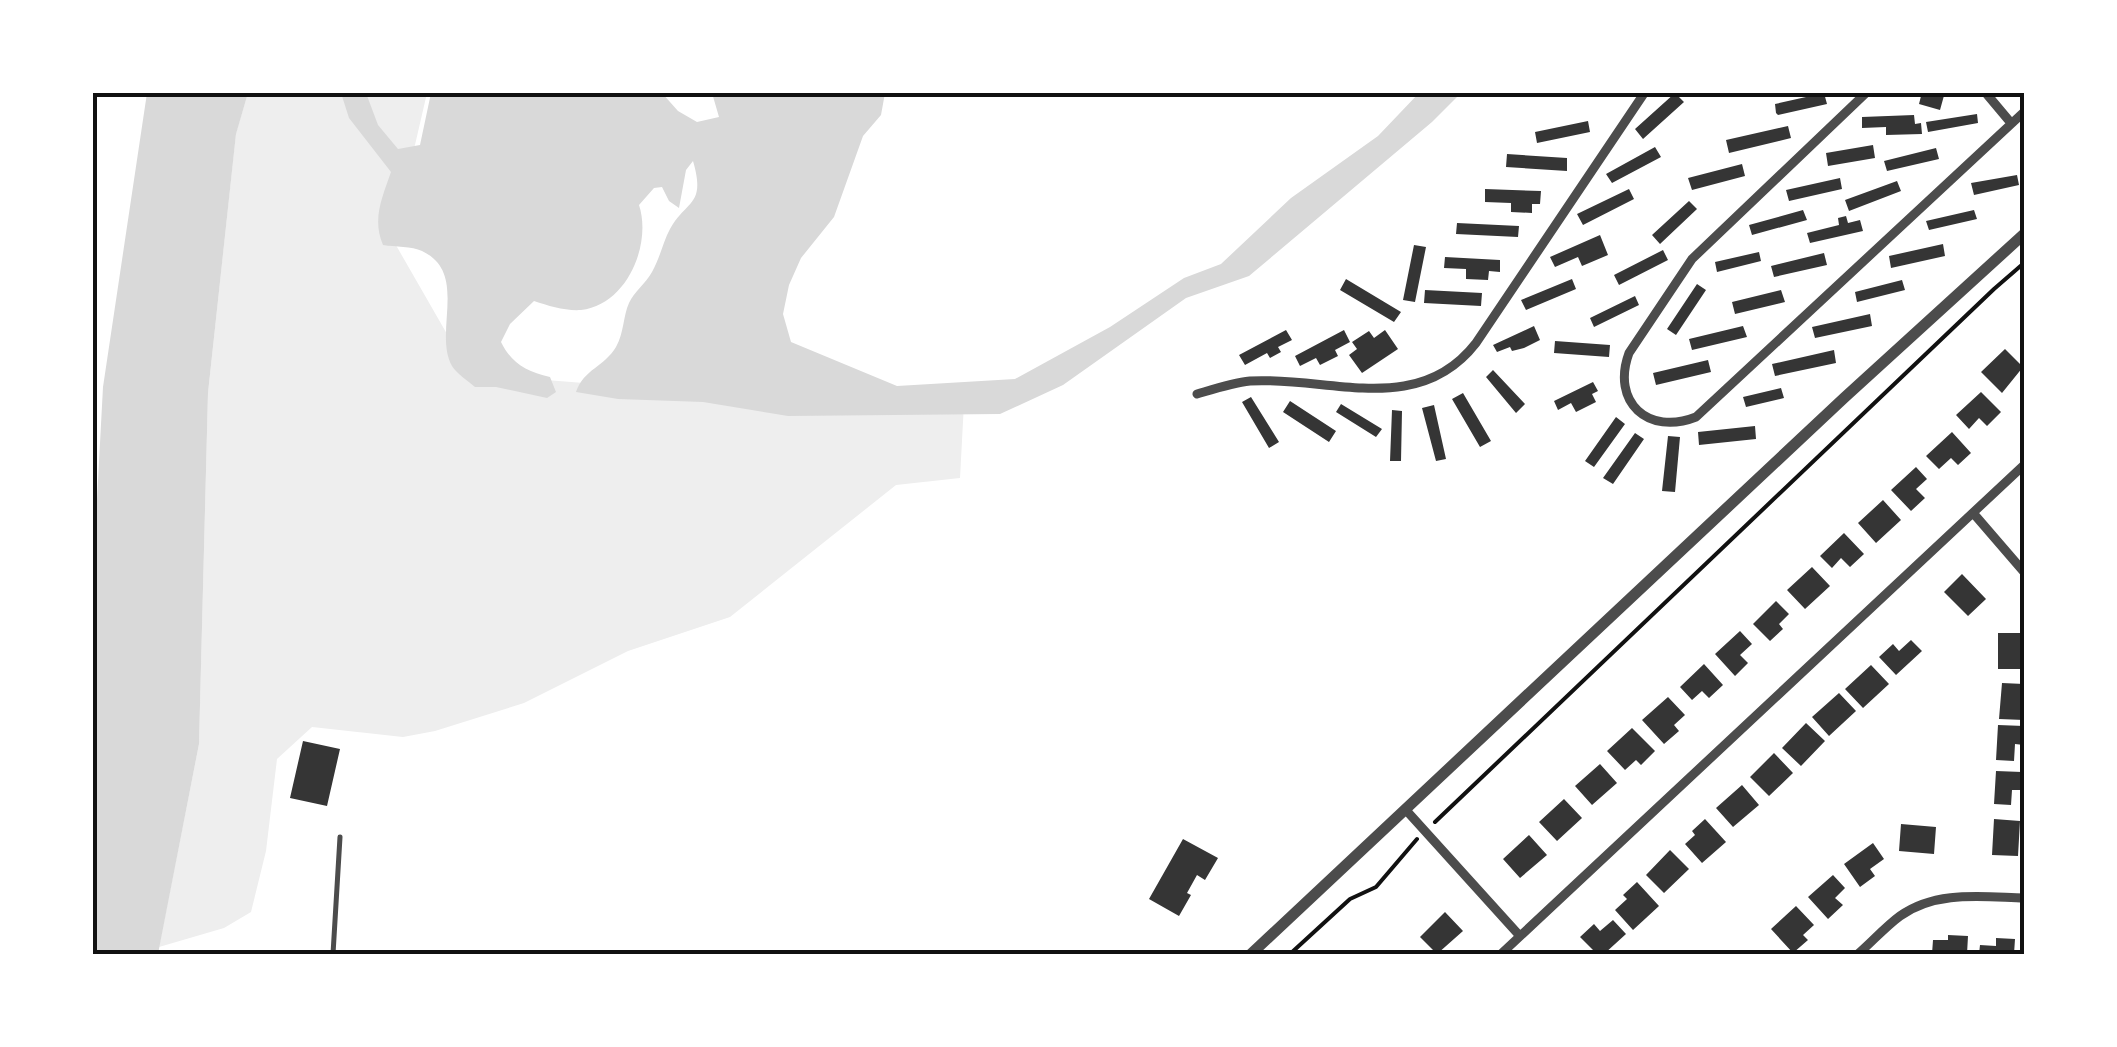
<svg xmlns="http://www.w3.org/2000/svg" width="2117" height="1047" font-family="Quicksand,sans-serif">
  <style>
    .green { fill: #eee }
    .water { fill: #d9d9d9 }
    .building { fill: #353535 }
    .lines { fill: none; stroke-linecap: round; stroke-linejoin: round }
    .path { stroke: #111; stroke-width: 4 }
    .service { stroke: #4c4c4c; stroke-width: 5 }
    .minor { stroke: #4c4c4c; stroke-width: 9 }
    .tertiary { stroke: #4c4c4c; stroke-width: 11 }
    .neatline { fill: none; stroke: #111; stroke-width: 4 }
  </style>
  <rect width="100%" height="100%" fill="#fff"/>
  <!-- green -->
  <path class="green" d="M248,93H427L393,240L470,374L810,401L964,403L960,478L896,485L730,617L628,651L524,703L435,731L403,737L312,727L277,759L266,851L251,912L224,928L159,947L199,744L208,393L236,133Z"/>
  <!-- water -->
  <path class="water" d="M147,93H248L236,134L208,393L199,744L158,954H93L92,593L103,387Z
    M341,93H366L378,125L398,149L420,145L431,93H662L678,111L697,122L719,117L712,93H885L881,115L863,136L834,217L801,258L789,285L783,314L791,342L897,386L1015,379L1110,327L1184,278L1221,264L1291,198L1378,136L1419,93H1461L1432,122L1249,276L1186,298L1063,385L1000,414L788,416L703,402L618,399L576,392C584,369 604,367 616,347C624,333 623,316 629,303C634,292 646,283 652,272C660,258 663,242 670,229C687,199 706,206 693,161L686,170L679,208L669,201L662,187L654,188L639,205C652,244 627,305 581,310C565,311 549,306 534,301L510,324L501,342C512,364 526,371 550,377L556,392L547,398L496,387H475C468,381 457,374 452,366C433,332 469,273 422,251C412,246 395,247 383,245C372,219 382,198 391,172L349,118Z"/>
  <!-- building -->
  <path class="building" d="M1922,92H1945L1940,110L1919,104Z
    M1675,93L1684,102L1643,139L1635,129Z
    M1824,93L1827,104L1778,115L1776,113L1775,104Z
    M1977,114L1978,123L1928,132L1926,122Z
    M1914,115L1915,124L1921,123L1922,134L1886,135V127L1862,128V117Z
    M1588,121L1590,132L1537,143L1535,132Z
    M1788,126L1791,138L1729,153L1726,140Z
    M1873,145L1875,158L1828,166L1826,153Z
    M1655,147L1661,157L1612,183L1606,174Z
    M1936,148L1939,159L1887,171L1884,161Z
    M1507,154L1567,158V171L1506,167Z
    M1742,164L1745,176L1692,190L1688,178Z
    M2017,175L2019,185L1974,195L1971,183Z
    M1840,178L1842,189L1789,201L1786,190Z
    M1897,181L1901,191L1849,211L1845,200Z
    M1485,189L1541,191L1540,204H1532V213L1511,212V203L1485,202Z
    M1629,189L1634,199L1583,225L1577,214Z
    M1689,201L1697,209L1660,244L1652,235Z
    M1803,210L1807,220L1752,235L1749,225Z
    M1974,210L1977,219L1929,230L1926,221Z
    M1846,216L1848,223L1860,220L1863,231L1810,243L1807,233L1839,225L1838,218Z
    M1457,223L1519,226L1518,237L1456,234Z
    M1600,235L1608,255L1582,266L1578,257L1555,267L1550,257Z
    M1943,244L1945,256L1891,268L1889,256Z
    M1414,245L1426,247L1415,302L1403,300Z
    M1663,250L1668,260L1619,285L1614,275Z
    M1759,252L1761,261L1717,272L1715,262Z
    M1824,253L1827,265L1774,277L1771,266Z
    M1445,257L1500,260V272L1489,271L1488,280L1466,279V269L1444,268Z
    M1346,279L1401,312L1394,322L1340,290Z
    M1572,279L1576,289L1526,310L1521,300Z
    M1902,280L1905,290L1857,302L1855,292Z
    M1697,284L1706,290L1676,335L1667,329Z
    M1425,290L1482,293L1481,306L1424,303Z
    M1781,290L1785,302L1735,314L1732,302Z
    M1635,296L1639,305L1594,327L1590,318Z
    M1870,314L1872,326L1815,338L1812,327Z
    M1534,326L1540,340L1524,348L1512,351L1510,347L1497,352L1493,345Z
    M1743,326L1747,337L1692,350L1689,339Z
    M1286,330L1292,340L1278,347L1281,352L1270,358L1267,353L1245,365L1239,355Z
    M1344,330L1350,342L1335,350L1338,356L1320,365L1316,358L1300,366L1295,356Z
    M1385,330L1398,349L1362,373L1349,355L1357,349L1352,342L1369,331L1374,338Z
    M1555,341L1610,345L1609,357L1554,353Z
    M2005,349L2023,367L2002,393L1981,372Z
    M1834,350L1836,363L1775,376L1772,364Z
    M1708,360L1711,372L1656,385L1653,373Z
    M1493,370L1525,404L1516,413L1486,377Z
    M1593,382L1598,391L1592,394L1596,402L1576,412L1571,403L1558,410L1554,401Z
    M1781,388L1784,398L1746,407L1743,397Z
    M1981,392L2001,412L1987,426L1979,418L1969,429L1956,415Z
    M1463,393L1491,441L1480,447L1452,399Z
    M1251,397L1279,442L1269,448L1242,402Z
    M1290,401L1336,431L1329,442L1283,412Z
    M1341,404L1382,429L1376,437L1336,412Z
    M1434,405L1446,459L1436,461L1422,408Z
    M1392,410L1402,411L1401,461H1390Z
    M1616,417L1625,424L1594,467L1585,461Z
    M1755,426L1756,439L1699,445L1698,432Z
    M1952,432L1971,453L1958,465L1951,458L1939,469L1926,456Z
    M1635,433L1644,439L1613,484L1603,478Z
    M1668,436L1680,437L1675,492L1662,491Z
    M1916,467L1927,479L1916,489L1925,498L1911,511L1891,490Z
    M1883,500L1901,520L1876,543L1858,523Z
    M1844,533L1864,554L1850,567L1841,558L1832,568L1820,556Z
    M1812,567L1830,586L1805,609L1787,590Z
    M1962,574L1986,599L1968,616L1944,592Z
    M1776,601L1789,614L1779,624L1783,629L1770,641L1753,624Z
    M1740,631L1752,644L1740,655L1748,663L1735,676L1715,654Z
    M1998,633H2023V669H1998Z
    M1911,640L1922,651L1896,675L1879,657L1893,644L1899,651Z
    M1704,664L1723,685L1709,698L1702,691L1692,700L1680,687Z
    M1871,665L1889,684L1863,708L1845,689Z
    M2002,683L2024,684V720L1999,719Z
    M1839,693L1856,711L1829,736L1812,717Z
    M1668,697L1685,715L1674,725L1679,731L1664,744L1642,720Z
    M1806,723L1825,741L1801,766L1782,748Z
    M1998,725L2024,726V745L2015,744L2014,761L1996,760Z
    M1632,728L1655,751L1641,765L1636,760L1625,770L1607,751Z
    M303,741L340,749L327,806L290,798Z
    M1774,753L1793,773L1769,796L1750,777Z
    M1600,764L1617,783L1592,805L1575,786Z
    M1996,771L2022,772L2021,790H2012L2011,805L1994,804Z
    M1742,785L1759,805L1733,827L1716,808Z
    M1564,799L1582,818L1557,841L1539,822Z
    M1705,819L1726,842L1702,863L1685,844L1695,835L1692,831Z
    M1994,819L2020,821L2018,856L1992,855Z
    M1901,824L1936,827L1934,854L1899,851Z
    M1529,835L1547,855L1520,878L1503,859Z
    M1183,839L1218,858L1205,880L1197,875L1187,893L1191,895L1179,916L1149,899Z
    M1873,843L1884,859L1870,869L1875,876L1860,887L1844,864Z
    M1670,850L1689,869L1664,893L1646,875Z
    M1833,875L1845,888L1835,898L1843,905L1828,919L1808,897Z
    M1637,882L1659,906L1633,930L1615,910L1627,899L1623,895Z
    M1796,906L1814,925L1803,935L1808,940L1793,953L1771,929Z
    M1445,912L1463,931L1437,954L1420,937Z
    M1613,920L1626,934L1604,954H1597L1580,937L1594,924L1600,931Z
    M1948,935L1968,936L1967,954H1932L1933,940H1948Z
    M1996,938L2015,939L2014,954H1979L1980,945L1996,946Z"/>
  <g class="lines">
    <!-- path -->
    <path class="path" d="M1435,822L1994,289L2024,263
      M1290,954L1350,899L1376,887L1417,839"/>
    <!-- service -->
    <path class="service" d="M333,954L340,837"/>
    <!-- minor -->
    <path class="minor" d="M1867,92L1692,259L1629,353C1611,402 1648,436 1696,417L2024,112
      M1985,92L2011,123
      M1197,394C1214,389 1232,383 1250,381C1329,376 1418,418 1476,343L1645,92
      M1974,514L2024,572
      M1405,809L1519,935
      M1501,954L2024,465
      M1858,954C1872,942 1885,927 1900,916C1936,890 1983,897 2024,898"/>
    <!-- tertiary -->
    <path class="tertiary" d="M1251,954L1844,398L2024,234"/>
  </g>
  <!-- border -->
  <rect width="2117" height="1047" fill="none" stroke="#ffffff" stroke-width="190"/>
  <rect x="95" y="95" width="1927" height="857" class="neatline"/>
</svg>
